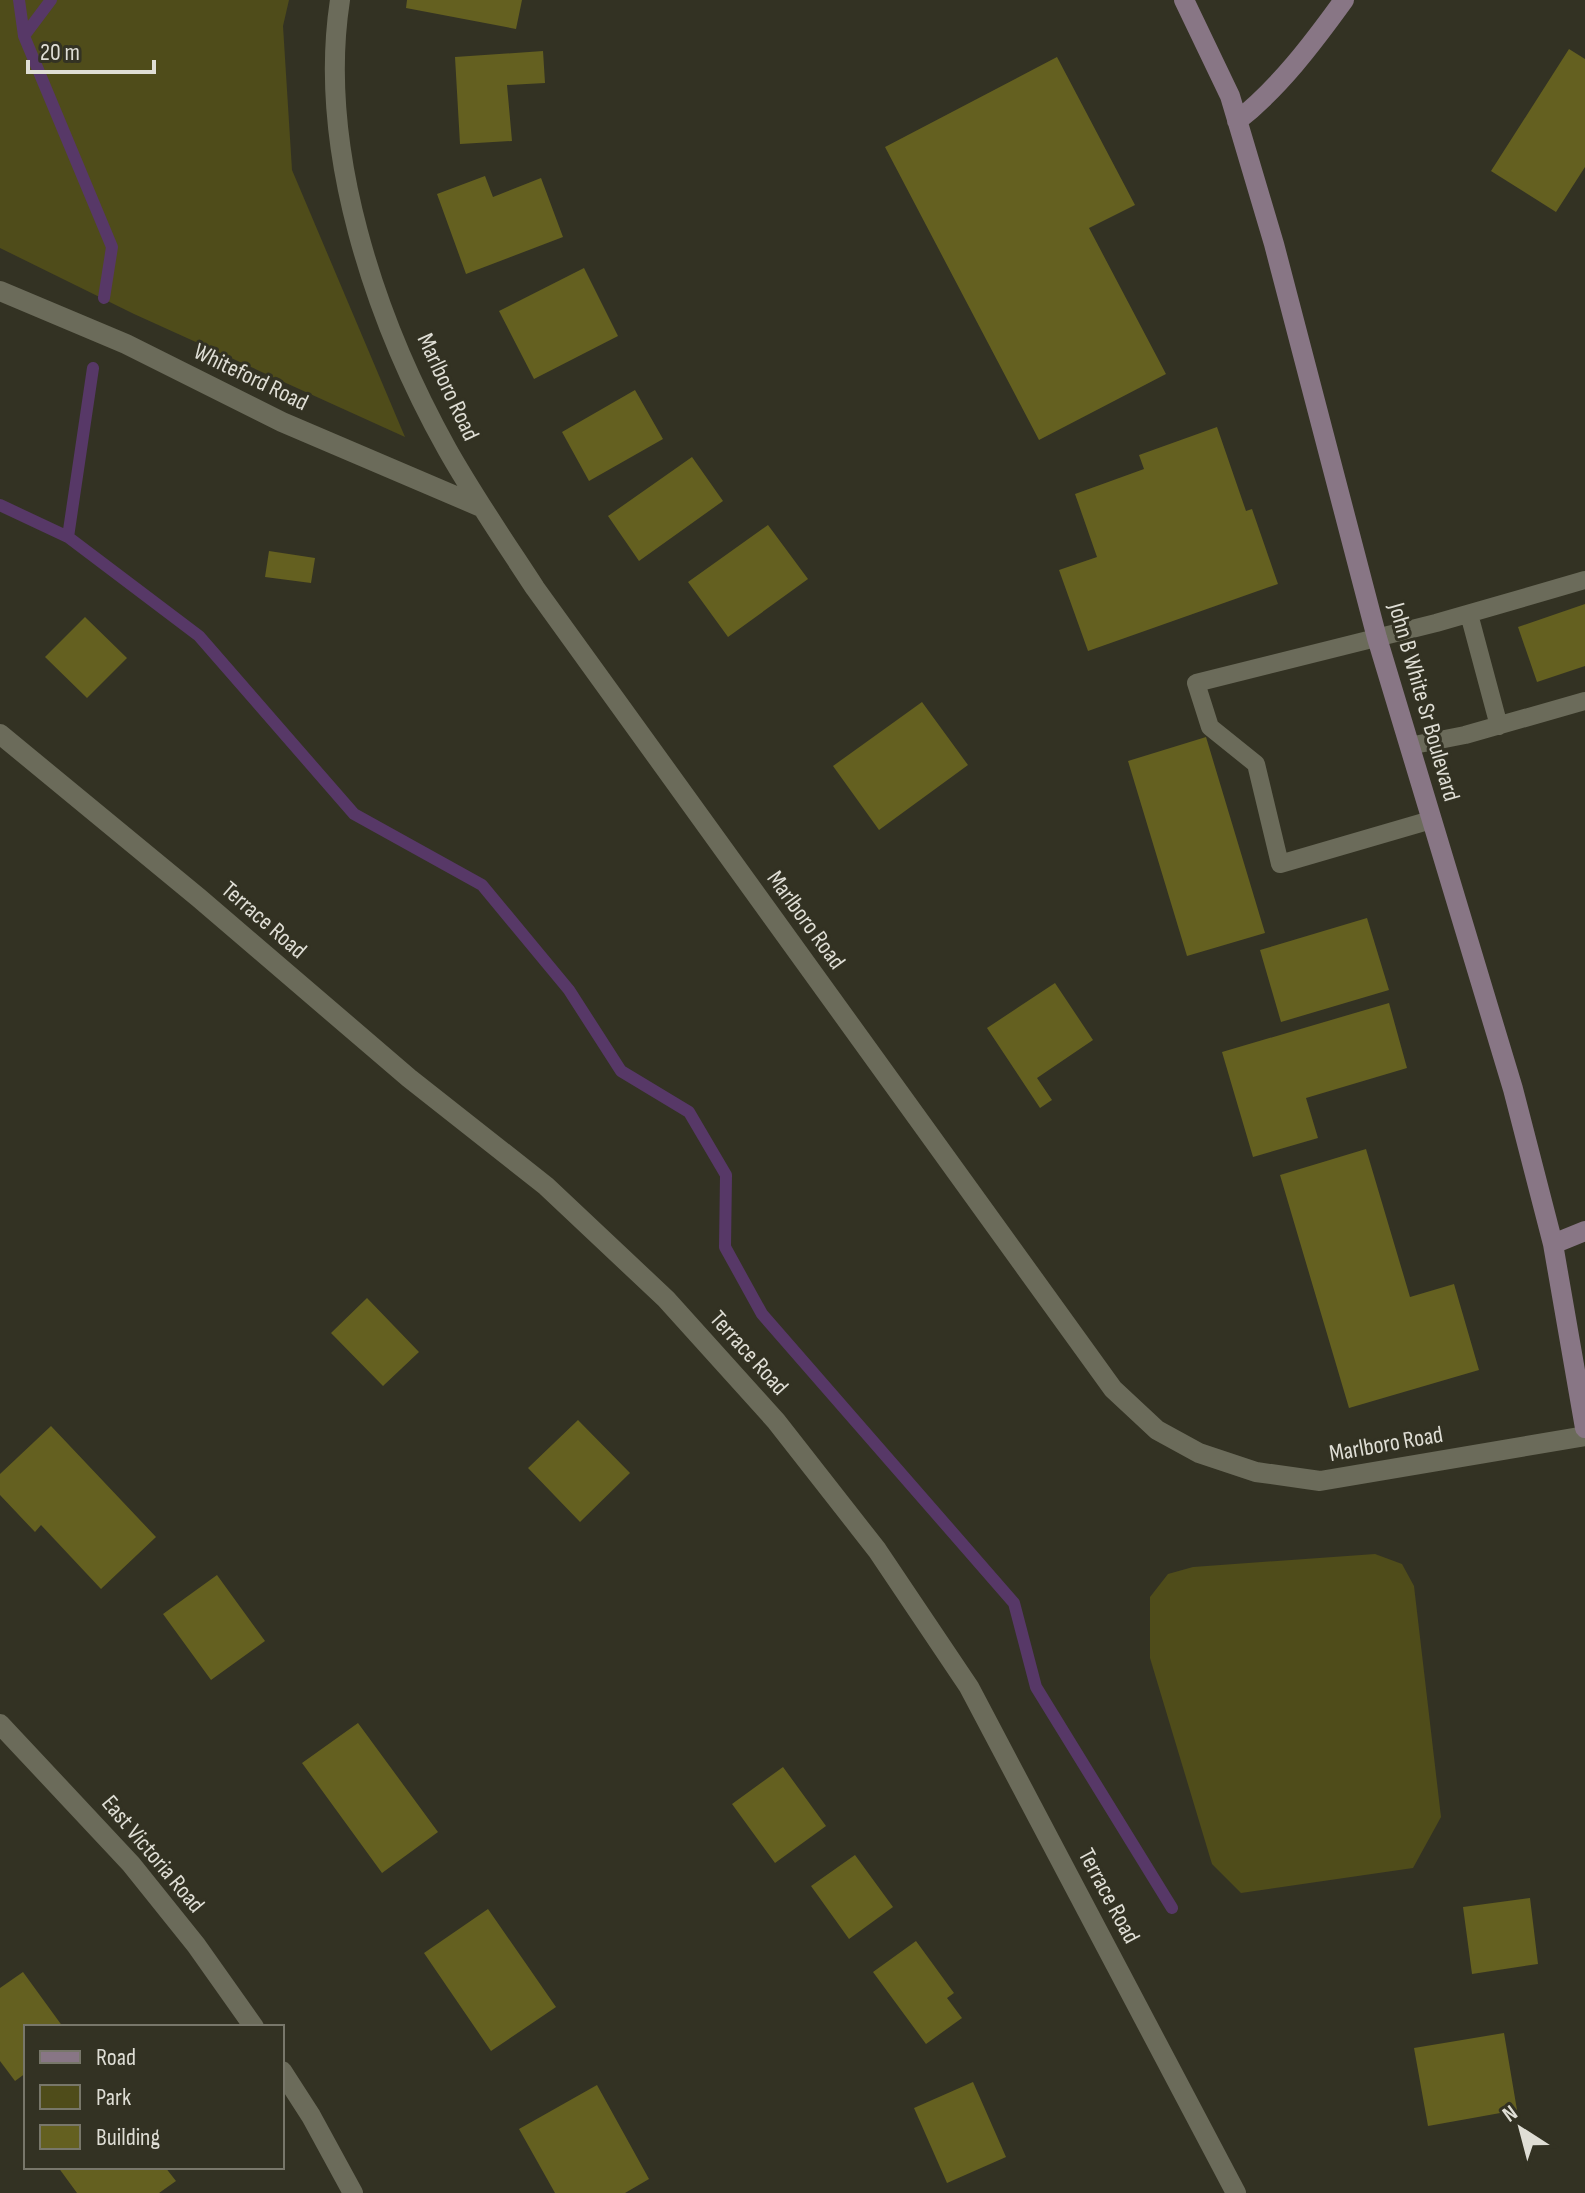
<svg xmlns="http://www.w3.org/2000/svg" width="1585" height="2193" font-family="'Sofia Sans Condensed',sans-serif">
  <style>
    .green { fill: #4f4c1a }
    .lines { fill: none; stroke-linecap: round; stroke-linejoin: round }
    .stream { stroke: #573867; stroke-width: 12 }
    .building { fill: #646020 }
    .lane { stroke: #6b6b5a; stroke-width: 18 }
    .street { stroke: #6b6b5a; stroke-width: 20 }
    .secondary { stroke: #887685; stroke-width: 20 }
    .labels { text-anchor: middle; dominant-baseline: central; stroke-width: 6; stroke-linejoin: round; paint-order: stroke }
    .street-label { font-size: 24px; fill: #dfded5; stroke: #333223 }
  </style>
  <rect width="100%" height="100%" fill="#333223"/>
  <!-- green -->
  <path class="green" d="M0,0H289L283,26L292,170L405,437L134,314L0,248Z
    M1375,1554L1402,1564L1414,1586L1441,1817L1413,1868L1241,1893L1212,1864L1150,1658V1597L1168,1574L1193,1567Z"/>
  <g class="lines">
    <!-- stream -->
    <path class="stream" d="M19,0L24,36L112,247L104,298
      M24,36L51,0
      M0,505L68,537L199,636L354,814L482,885L569,990L621,1071L689,1112L726,1175L725,1247L762,1314L1014,1603L1036,1687L1172,1908
      M68,537L93,368"/>
  </g>
  <!-- building -->
  <path class="building" d="M407,0H522L516,29L406,8Z
    M1569,49L1585,59V167L1556,212L1491,171Z
    M543,51L545,83L507,85L512,141L460,144L455,57Z
    M1057,57L1135,205L1089,228L1166,374L1039,440L885,147Z
    M485,176L493,197L541,178L563,237L466,274L437,194Z
    M584,268L618,336L534,379L499,311Z
    M635,390L663,439L589,481L562,432Z
    M1217,427L1246,511L1252,509L1278,584L1088,651L1059,570L1097,557L1075,494L1144,469L1139,455Z
    M692,457L723,501L639,561L608,516Z
    M768,525L808,579L728,637L688,582Z
    M269,551L315,558L311,583L265,577Z
    M1585,604V666L1537,682L1518,627Z
    M85,617L127,658L87,698L45,657Z
    M922,702L968,765L879,830L833,766Z
    M1206,737L1265,933L1187,956L1128,761Z
    M1367,918L1389,990L1281,1022L1260,950Z
    M1055,983L1093,1040L1037,1078L1052,1100L1040,1108L987,1028Z
    M1389,1003L1407,1068L1306,1098L1318,1138L1253,1157L1222,1052Z
    M1366,1149L1410,1297L1454,1284L1479,1370L1349,1408L1280,1175Z
    M367,1298L419,1352L383,1386L331,1333Z
    M578,1420L630,1473L580,1522L528,1468Z
    M51,1426L156,1537L101,1589L41,1525L35,1532L0,1495V1474Z
    M217,1575L265,1641L211,1680L163,1614Z
    M358,1723L438,1832L382,1873L302,1763Z
    M783,1767L826,1826L775,1863L732,1804Z
    M855,1855L893,1907L849,1939L811,1886Z
    M1530,1898L1538,1964L1472,1974L1463,1907Z
    M488,1909L556,2007L491,2051L424,1953Z
    M916,1941L954,1993L947,1998L962,2018L926,2044L873,1972Z
    M23,1972L63,2027H26V2073L15,2081L0,2061V1988Z
    M1504,2033L1517,2110L1428,2126L1414,2048Z
    M973,2082L1006,2157L947,2183L914,2108Z
    M597,2085L649,2179L625,2193H555L519,2129Z
    M58,2167H165L176,2181L159,2193H77Z"/>
  <g class="lines">
    <!-- lane -->
    <path class="lane" d="M1469,614L1499,726
      M1409,746L1465,735L1585,701
      M1431,820L1280,864L1256,764L1210,727L1196,683L1436,623L1585,580"/>
    <!-- street -->
    <path class="street" d="M340,0C317,148 375,320 447,449C474,497 505,542 535,588L1113,1389L1157,1430L1199,1453L1256,1472L1320,1481L1585,1436
      M0,291L126,344L282,422L481,507
      M0,734L199,898L409,1078L546,1186L666,1299L776,1421L877,1550L969,1687L1236,2193
      M0,1724L131,1864L196,1945L254,2027
      M282,2071L311,2116L353,2193"/>
    <!-- secondary -->
    <path class="secondary" d="M1184,0L1230,96L1274,244L1377,638L1513,1089L1553,1244L1585,1428
      M1237,121C1279,88 1313,43 1344,0
      M1553,1244L1585,1231"/>
  </g>
  <g class="labels">
    <!-- street labels -->
    <g class="street-label">
      <text transform="translate(251 377) rotate(26)">Whiteford Road</text>
      <text transform="translate(448 387) rotate(65)">Marlboro Road</text>
      <text transform="translate(1424 702) rotate(74)">John B White Sr Boulevard</text>
      <text transform="translate(264 920) rotate(41)">Terrace Road</text>
      <text transform="translate(806 920) rotate(54)">Marlboro Road</text>
      <text transform="translate(749 1353) rotate(48)">Terrace Road</text>
      <text transform="translate(1386 1444) rotate(-10)">Marlboro Road</text>
      <text transform="translate(153 1854) rotate(50)">East Victoria Road</text>
      <text transform="translate(1109 1896) rotate(62)">Terrace Road</text>
    </g>
  </g>
  <!-- legend -->
  <rect x="24" y="2025" width="260" height="144" fill="#333223" stroke="#78776a" stroke-width="2"/>
  <rect x="40" y="2051" width="40" height="12" fill="#887685" stroke="#78776a" stroke-width="2"/>
  <text x="96" y="2065" font-size="24" fill="#dfded5">Road</text>
  <rect x="40" y="2085" width="40" height="24" fill="#4f4c1a" stroke="#78776a" stroke-width="2"/>
  <text x="96" y="2105" font-size="24" fill="#dfded5">Park</text>
  <rect x="40" y="2125" width="40" height="24" fill="#646020" stroke="#78776a" stroke-width="2"/>
  <text x="96" y="2145" font-size="24" fill="#dfded5">Building</text>
  <!-- north arrow -->
  <g transform="translate(1521 2129) rotate(324)" stroke="#333223" stroke-width="6" paint-order="stroke">
  <path d="M0-6L14 30L0 20L-14 30Z" fill="#dfded5"/>
  <text y="-12" font-size="22" font-weight="bold" text-anchor="middle" fill="#dfded5">N</text>
  </g>
  <!-- scale -->
  <path d="M28 60v12h126v-12" fill="none" stroke="#dfded5" stroke-width="4"/>
  <text x="40" y="60" font-size="24" fill="#dfded5" stroke="#333223" stroke-width="6" paint-order="stroke">20 m</text>
</svg>
